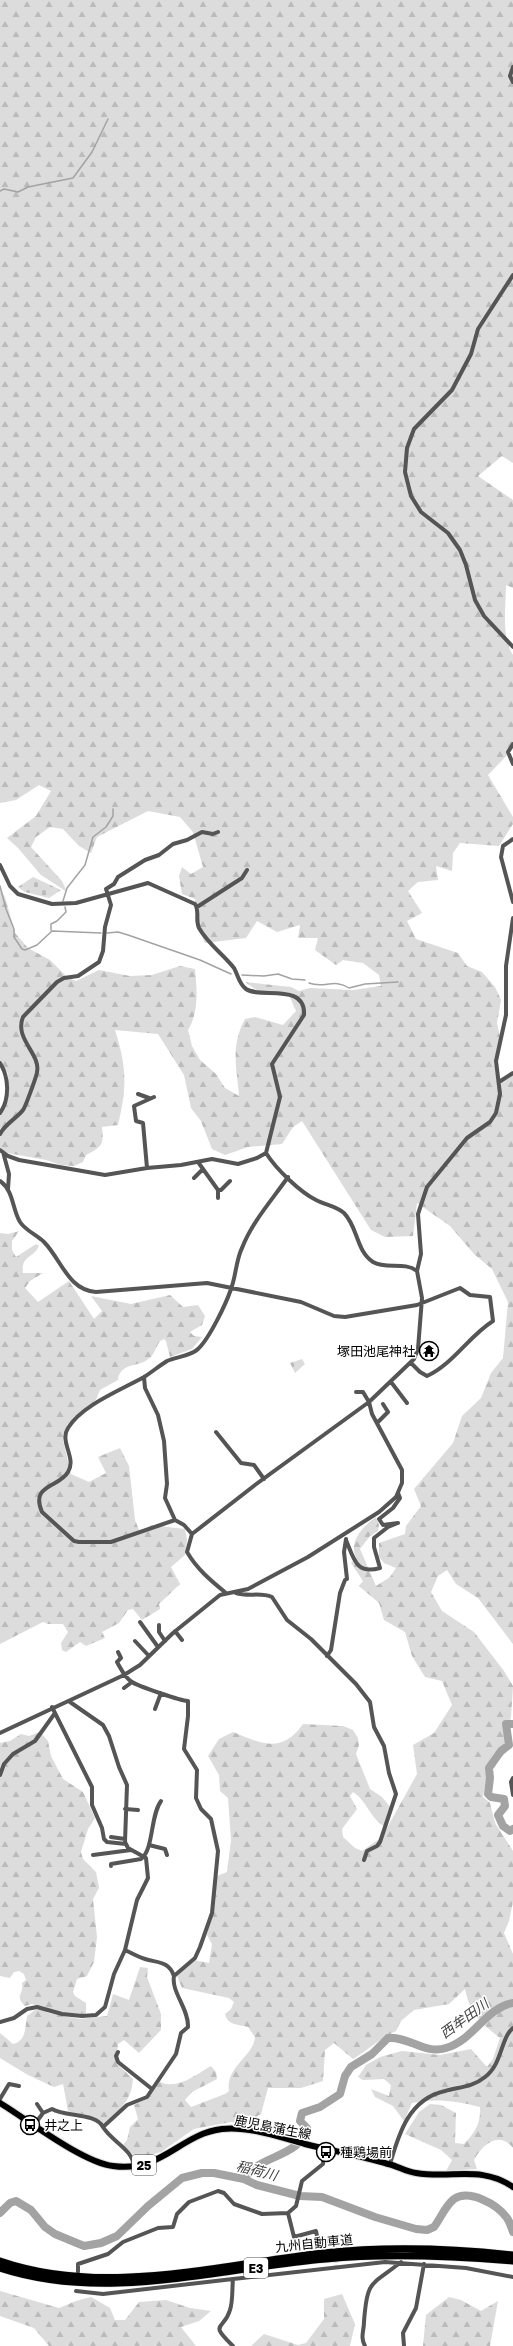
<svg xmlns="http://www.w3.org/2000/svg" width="513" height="2346" font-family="'Golos Text','Noto Sans JP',sans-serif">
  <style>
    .forest { fill: url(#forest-firs) }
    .cemetery { fill: url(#cemetery-stones) }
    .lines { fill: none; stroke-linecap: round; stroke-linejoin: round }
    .stream { stroke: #a3a3a3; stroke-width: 1.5 }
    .river { stroke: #a3a3a3; stroke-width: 8 }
    .street-tunnel { stroke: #d9d9d9; stroke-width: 4; stroke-dasharray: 4 2; stroke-linecap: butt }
    .primary-casing { stroke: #dbdbdb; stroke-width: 8 }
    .highway-casing { stroke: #dbdbdb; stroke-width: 8 }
    .street { stroke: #555; stroke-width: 4 }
    .primary { stroke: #000; stroke-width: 6 }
    .highway { stroke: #000; stroke-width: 7 }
    .labels { text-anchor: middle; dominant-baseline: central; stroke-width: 3; stroke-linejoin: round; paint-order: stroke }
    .shield { fill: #fff; stroke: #4c4c4c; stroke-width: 1 }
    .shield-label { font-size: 12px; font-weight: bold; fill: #000 }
    .poi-label { font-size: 13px; fill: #000; stroke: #fff; text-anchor: start }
    .street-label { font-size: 13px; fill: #000; stroke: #fff }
    .water-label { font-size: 14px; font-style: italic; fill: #444; stroke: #fff }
  </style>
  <defs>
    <pattern id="forest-firs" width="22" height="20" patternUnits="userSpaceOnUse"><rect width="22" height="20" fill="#dcdcdc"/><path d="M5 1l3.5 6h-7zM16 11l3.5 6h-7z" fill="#bbb"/></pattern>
    <pattern id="cemetery-stones" width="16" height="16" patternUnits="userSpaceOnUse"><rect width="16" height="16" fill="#dcdcdc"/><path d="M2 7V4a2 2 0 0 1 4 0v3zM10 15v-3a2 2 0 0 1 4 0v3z" fill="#bbb"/></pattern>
  </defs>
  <rect width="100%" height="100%" fill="#fff"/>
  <!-- forest -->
  <path class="forest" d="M0,0H513V463L502,456L478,476L513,500V588L506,585C506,606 501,637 513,655V749L488,775L513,817V824L499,846L460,843L453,853L452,871L436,866L438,880L418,882L408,891L422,913L407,921L416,939L458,953L467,966L482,972L495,987L501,1000L497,1023L500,1037L494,1062L498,1084L513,1075V1644L478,1598L456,1584L447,1570L438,1576L431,1592L442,1611L474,1632L504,1671L513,1686L511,1717L505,1739L507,1752C488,1766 487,1775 483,1797L490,1803L495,1823L513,1851V1902L509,1921L504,1933L513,1954V2148C499,2130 482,2145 474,2160L477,2169L446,2171L452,2160L441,2150L405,2134L419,2112L430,2104L441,2105L456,2113L455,2143L464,2144C475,2133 481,2123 480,2107C456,2101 437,2098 412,2103L404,2121L393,2106L375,2097L371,2089L389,2096L391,2085L384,2079L363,2080L358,2077L366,2065L380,2057L402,2051L440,2055L471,2049L487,2067L493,2059L500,2038C480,2022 471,2016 465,1989L449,2004L414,2010L401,2021L396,2031C380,2038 368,2050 353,2059L334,2043L325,2050L323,2081L301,2088H268L261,2114L244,2124L231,2122L194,2129L161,2152L137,2159L123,2145L127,2140L130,2127L138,2119L134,2105L147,2099L160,2082C178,2090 195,2075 211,2066L216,2072L217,2079L192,2092L185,2100L191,2107L225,2094L229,2091C225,2067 254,2056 255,2037L248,2027C238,2024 228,2026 225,2014L231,2009L234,2002L229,1998L182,1988L177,1976L194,1960L209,1963L212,1944L207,1935L217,1876L227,1872L231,1840L228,1798L220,1791L219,1775L208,1756L219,1739L233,1732C262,1744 282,1754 303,1724L343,1726L353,1730L358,1738L359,1745L356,1754L370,1789L382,1797L391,1808L384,1826C370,1818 367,1801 353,1792L350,1796L357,1809L342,1829L343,1837L355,1848L362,1851L382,1837L417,1774L413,1745L434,1733L452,1705L442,1681L425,1677L412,1656L405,1632L384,1620L379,1603L359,1586L363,1581L351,1563L356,1557C348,1542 364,1525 376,1517L379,1525L378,1531L370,1536L360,1549L376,1586L390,1577L396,1568L384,1563L379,1557V1543L405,1534L406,1526L421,1506L414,1489L453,1443L462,1416L481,1398L491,1373L503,1358L508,1302L492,1269L474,1254L450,1226L417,1203L413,1236L385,1237L371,1230L302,1121L293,1127L282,1144L248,1147L225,1155L212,1149L201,1121L191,1108L184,1075L158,1034L115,1030C127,1068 127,1087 118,1125L102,1127C104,1145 102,1147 86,1155L83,1162L74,1166L61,1165L46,1160L7,1153L0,1148C0,1139 0,1125 0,1116C5,1100 9,1092 8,1073L0,1067V889L5,897L15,933L28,948L50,960L67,977L76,981L99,970L130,976L152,975L180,966L195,969C197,990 199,1012 188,1030L192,1046L200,1060L216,1074L225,1088L239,1096C237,1067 230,1047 245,1019L255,1017L283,1025L296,1011L289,995L261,993L245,982L291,987L299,991L310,988L353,990L381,986L379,975L363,963L343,960L336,965L315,950L318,938H298L300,925L277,932L257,921L246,938L205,943L195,921V899L182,894L179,876L182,867L191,874L203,867L193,832L180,817L148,811L97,837L91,853L79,846L63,829L50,827L36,837L31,847L62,881L67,892L41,875L18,848L7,838L36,816L51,791L39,785L16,800L0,803Z
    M19,1231L12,1241V1250L16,1257L36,1244L39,1246C33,1259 21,1255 23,1273H43L30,1281L25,1288L38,1302L69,1281L94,1319L102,1311L91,1296L131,1304L170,1295L183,1307L198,1305L205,1316L202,1325L190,1332L194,1336L202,1337L192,1349L170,1357L166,1341L164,1339L160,1341C155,1348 155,1355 147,1360C137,1367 120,1363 118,1380L100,1390L96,1400L67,1425L63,1440L71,1474L89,1482L106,1473L98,1457L120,1448L129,1466L135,1520L140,1532L151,1525L185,1529L187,1540L185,1555L171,1567L180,1584L159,1604L160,1609L142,1620L133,1609L128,1610L119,1623L102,1632L105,1638L86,1646L80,1642L66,1652L62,1650L61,1643L68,1632L63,1624H48L43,1622L0,1644V1233L8,1234Z
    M40,1732L48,1741L51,1756L63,1779L83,1792L95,1818L88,1829L81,1852L83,1859L96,1872L99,1888L93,1899L97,1937L94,1962L87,1976L77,1979L73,1992L75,1996L86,2003V2014H66L32,2004L25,2006C14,1995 24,1995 22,1983L26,1980L24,1974L19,1971L14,1972L10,1978L0,1976V1743L10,1741L21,1734L29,1736Z
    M140,1967L148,1968L147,1977L161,2014V2030L139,2053L124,2040L118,2044L116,2063L133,2079C131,2102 120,2109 103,2124L68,2111L63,2084L54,2087L28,2075L0,2058V2033L13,2044C26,2041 25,2029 27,2016L35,2010L41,2009L49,2013L80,2019L107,2016L113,1994L129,2000Z
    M0,2291L59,2308L76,2301L91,2297L110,2308L115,2320H125L139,2302L166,2300L190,2308L211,2311L199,2321L181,2327L196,2346H49L34,2328L0,2316Z
    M342,2294L355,2324L350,2346H251L264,2334L298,2345L306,2343L324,2319V2299Z
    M449,2297L461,2300L481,2311L498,2301L490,2346H423L426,2315Z"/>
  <!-- cemetery -->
  <path class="cemetery" d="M33,877L61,890L49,898L25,892L18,887Z
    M302,1359L305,1364L295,1373L290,1363Z"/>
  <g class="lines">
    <!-- stream -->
    <path class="stream" d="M0,191L4,189L18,192L28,187L73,178L92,152L108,119
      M0,886L6,909L14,929V937L22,949L25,950L37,945L52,931L101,933
      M63,901L67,888L85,865L93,837L106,827L113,816V809
      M51,930V924L57,921L66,912L65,907
      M107,933L118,932L128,935L200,960L231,974
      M242,975L264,976L278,974L292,979L305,980
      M309,983C324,989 334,978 349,988L365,984L398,982"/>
    <!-- river -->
    <path class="river" d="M513,1724H506L509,1745L501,1751L489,1768L490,1778L488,1794L491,1797L504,1799L505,1806L498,1815L503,1826L510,1831L513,1829
      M244,2179C259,2154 300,2158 307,2128L300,2121L302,2113L320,2107L340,2094L345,2076L351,2067L372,2054L388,2038C409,2036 425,2055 446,2048C474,2040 485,2008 513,2003
      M0,2213L10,2203L16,2201L31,2210L45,2227L55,2234L84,2246L101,2243L117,2236L148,2206L182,2178L202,2173H214L244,2179L257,2185L300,2196L322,2197L375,2217L416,2229L427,2230L434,2227C441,2218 445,2206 454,2199C469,2189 497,2204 507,2218C510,2222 511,2227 513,2232"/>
    <!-- street-tunnel -->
    <path class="street-tunnel" d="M334,2241L336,2266"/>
    <!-- primary casing -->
    <g class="primary-casing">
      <path id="primary" d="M0,2103C28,2120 82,2162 113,2166C162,2173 180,2134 222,2129C249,2126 279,2137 305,2144C333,2151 361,2156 388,2164C398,2166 406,2172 416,2173C452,2179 481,2165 513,2187"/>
    </g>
    <!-- highway casing -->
    <g class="highway-casing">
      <path id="highway" d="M0,2261C105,2297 217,2265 323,2253C386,2246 450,2248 513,2255
        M0,2268C107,2303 218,2268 326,2259C388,2253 451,2256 513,2261"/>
    </g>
    <!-- street -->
    <path class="street" d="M513,67L510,76L513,82
      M513,275L478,329L471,354L452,390L414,429L407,448L405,472L411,496L421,512L448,533L460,550L466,565L475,600L484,616L513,647
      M513,744L508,752L513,764
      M513,839L503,846L501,857L513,902
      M0,865L10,886L18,894L52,904L76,903L148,883L195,904C200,912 195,920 199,928C208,944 223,954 234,968C238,975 239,984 246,989C260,999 306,982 304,1015L272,1064L280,1097L266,1153C276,1169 300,1192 316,1200C325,1205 336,1206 344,1213C358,1227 356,1251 373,1262C386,1270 404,1261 417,1271
      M197,907L242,878L247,870
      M0,1063C9,1077 10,1099 0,1113
      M499,1082L513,1073
      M138,1094L149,1098
      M0,1134C5,1124 17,1118 23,1110C25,1108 37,1075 37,1072C41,1054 14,1039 23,1017L57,982L64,978L78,976L99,962L103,951L105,927L111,905L106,889L114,884L118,877L145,860L159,855L173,844L187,840L202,832L213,834L218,832
      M0,1150L8,1156L19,1160L105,1175L147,1168L181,1165L212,1159L238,1164L257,1158L266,1153
      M3,1152L9,1174L8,1189
      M198,1162L218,1190V1198
      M147,1168L143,1123L136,1121L134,1106L154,1097
      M194,1178L202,1170
      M0,1181C14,1191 12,1209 20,1222C26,1231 37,1235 44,1242C61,1259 68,1290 96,1292L207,1283L301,1302L334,1316L345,1317L417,1305L460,1288L470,1295L490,1297L493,1321C469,1336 453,1364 427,1376L420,1372L411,1363
      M218,1190H221L230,1181
      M144,1377L145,1388L158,1415L164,1441L167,1484L165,1498L175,1520L184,1525L192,1534L187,1552C197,1569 210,1580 226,1593
      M391,1382L407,1403
      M377,1423L388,1412L383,1404
      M216,1432L241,1463L254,1465L264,1479
      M175,1520L111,1542H79L74,1541L42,1512C30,1484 59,1488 68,1472C77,1458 59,1442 68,1428C82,1405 121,1390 144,1377C152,1372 159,1366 167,1361C176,1357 191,1356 198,1349C209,1339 226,1304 231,1289C236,1276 236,1260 242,1248C252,1222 272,1200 288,1177
      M192,1534L255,1485L369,1402L414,1359L418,1349L422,1298L417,1271L421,1254L418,1214L427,1187L467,1138L490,1122L496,1113L500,1094L496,1061L506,1015V966L513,918
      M346,1540C354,1559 356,1575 380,1568L374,1547V1538L388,1527L398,1523L383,1525L379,1519L393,1508L400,1498L398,1493
      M236,1593C248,1597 261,1592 272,1597L287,1620L311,1639L356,1684L370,1702L374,1727L384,1746L389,1773L396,1794L380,1842L377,1846L367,1851L364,1860
      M140,1622L158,1647
      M159,1625V1632L165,1641
      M175,1631L182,1640
      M135,1641L149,1656
      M118,1652L121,1658L117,1662C121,1669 125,1678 132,1682C138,1686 181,1701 188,1701V1716L184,1749L197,1770L196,1798L201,1809L211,1819L218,1851L212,1913L200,1947L195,1958L174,1976C171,1992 189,2009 188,2027L181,2033L176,2054L147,2097L127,2105L103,2127C112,2142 133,2149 134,2167
      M327,1656L331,1650L340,1593L345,1580L347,1579L344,1552L346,1539
      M124,1688L132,1682
      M52,1707L92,1787V1805L102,1828L104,1839L107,1842L126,1844
      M155,1709L161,1693
      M0,1733L124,1675L140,1665L173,1633L220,1595L248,1589L308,1557L379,1512L396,1497L402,1483V1470L372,1414L369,1402L363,1392H356
      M0,1775L4,1764L13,1754L35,1741L55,1713
      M513,1778L511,1782L513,1795
      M125,1809L138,1810
      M111,1837L125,1839
      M149,1845L165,1849L167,1855
      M93,1855L131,1850
      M111,1866V1864L141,1859C154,1849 150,1816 161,1801
      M125,1950C131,1953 138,1957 145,1959C158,1963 169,1961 174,1976
      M0,2022L14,2018L27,2009L37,2007L62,2014L82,2016L96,2015L105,2007L114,1974L125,1950L137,1900L148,1878L146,1858L128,1848L125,1842L127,1785L119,1767L109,1736L103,1725L70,1702
      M118,2052L116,2056L118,2062L152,2089
      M0,2099L9,2084L19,2086
      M37,2104L43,2113
      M35,2124L43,2113L52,2109C66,2117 96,2113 103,2127
      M390,2164C399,2133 409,2099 445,2091C459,2087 473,2087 485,2077C503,2063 500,2039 513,2028
      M288,2213L294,2237L316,2231L318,2241H334
      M78,2272V2264L108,2254L123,2242L158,2228L173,2227L177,2214L189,2202L218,2191L224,2193L234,2204L262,2214L288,2213L296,2206L302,2181L323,2164L324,2148
      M76,2291L103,2294L233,2279
      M233,2346C208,2322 224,2331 230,2310C233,2301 232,2289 233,2279L385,2262L466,2268L513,2277
      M365,2346C360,2337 364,2331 364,2322C367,2279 371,2286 401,2262
      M404,2346L403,2333L416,2308L424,2264"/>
    <!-- primary -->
    <use href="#primary" class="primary"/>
    <!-- highway -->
    <use href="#highway" class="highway"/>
  </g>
  <!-- icons -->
  <defs>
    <g id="temple-ring" transform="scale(1)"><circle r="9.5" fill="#fff" stroke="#000" stroke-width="1.5"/><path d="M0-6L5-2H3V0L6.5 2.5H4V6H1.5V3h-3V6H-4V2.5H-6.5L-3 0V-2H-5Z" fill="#000"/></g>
    <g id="bus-ring" transform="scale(1)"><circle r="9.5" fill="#fff" stroke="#000" stroke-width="1.5"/><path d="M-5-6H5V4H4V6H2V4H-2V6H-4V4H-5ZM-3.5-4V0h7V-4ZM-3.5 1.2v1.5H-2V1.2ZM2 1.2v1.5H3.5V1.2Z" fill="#000"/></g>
  </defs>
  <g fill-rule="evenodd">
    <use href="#temple-ring" x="429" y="1351"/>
    <use href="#bus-ring" x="30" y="2125"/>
    <use href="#bus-ring" x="326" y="2152"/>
  </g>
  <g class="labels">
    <!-- shield labels -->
    <g class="shield">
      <rect x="132" y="2155" width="24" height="20" rx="3"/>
      <rect x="244" y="2258" width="24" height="20" rx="3"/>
    </g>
    <g class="shield-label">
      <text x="144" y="2165">25</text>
      <text x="256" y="2268">E3</text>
    </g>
    <!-- poi labels -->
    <g class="poi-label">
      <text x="415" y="1351" text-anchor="end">塚田池尾神社</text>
      <text x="44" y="2125">井之上</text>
      <text x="340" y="2152">種鶏場前</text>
    </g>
    <!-- street labels -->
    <g class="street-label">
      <text transform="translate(273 2127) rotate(11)">鹿児島蒲生線</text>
      <text transform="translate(314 2243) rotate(-6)">九州自動車道</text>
    </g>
    <!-- water labels -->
    <g class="water-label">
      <text transform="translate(464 2018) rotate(-36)">西牟田川</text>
      <text transform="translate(257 2170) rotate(15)">稲荷川</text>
    </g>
  </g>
</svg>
